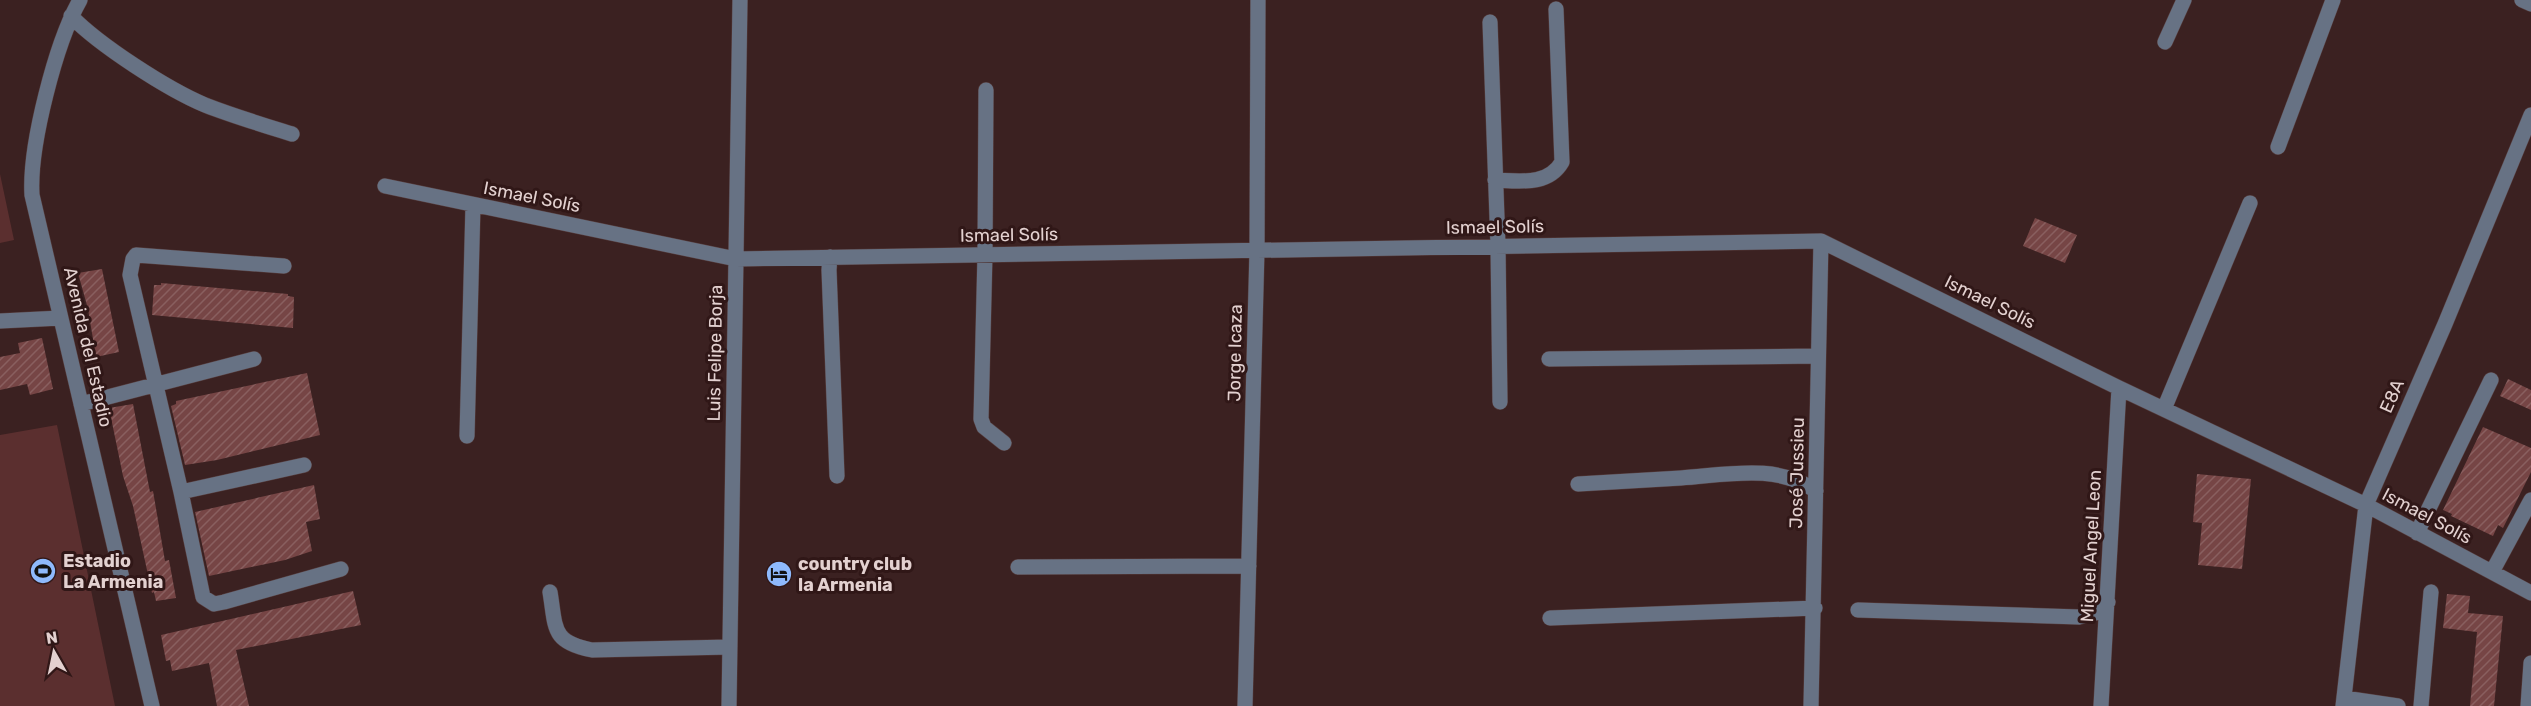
<svg xmlns="http://www.w3.org/2000/svg" width="2531" height="706" font-family="Rubik,sans-serif">
  <style>
    .garden { fill: #5b2f2f }
    .building { fill: url(#building-hatch) }
    .lines { fill: none; stroke-linecap: round; stroke-linejoin: round }
    .minor-casing { stroke: #563d3d; stroke-width: 16 }
    .minor { stroke: #677284; stroke-width: 15 }
    .labels { text-anchor: middle; dominant-baseline: central; stroke-width: 6; stroke-linejoin: round; paint-order: stroke }
    .street-label { font-size: 18px; fill: #e3d1d0; stroke: #301717 }
    .poi-label { font-size: 18px; font-weight: bold; fill: #e3d1d0; stroke: #301717; text-anchor: start }
  </style>
  <defs>
    <pattern id="building-hatch" width="6" height="6" patternUnits="userSpaceOnUse" patternTransform="scale(1.5)"><rect width="6" height="6" fill="#764545"/><path d="M-1 1l2-2M0 6l6-6M5 7l2-2" fill="none" stroke="#895f5f"/></pattern>
  </defs>
  <rect width="100%" height="100%" fill="#3b2121"/>
  <!-- garden -->
  <path class="garden" d="M0,174L14,240L0,243Z
    M57,425L115,706H0V435Z"/>
  <!-- building -->
  <path class="building" d="M2035,218L2077,235L2065,263L2023,246Z
    M102,269L119,352L96,357L88,309L78,273Z
    M161,283L288,294V296L294,297L293,328L152,315L154,285H161Z
    M42,338L53,389L30,395L27,384L0,390V357L20,353L18,343Z
    M307,373L320,435L217,460L185,465L171,406L176,404V401Z
    M2508,379L2531,390V410L2500,396Z
    M133,404L150,492L153,491L165,561L169,560L176,598L156,601L154,592L152,593L133,506L123,476L109,408Z
    M2483,427L2531,448V472L2503,528L2498,525L2493,536L2451,516L2452,514L2443,510Z
    M2197,474L2251,479L2242,569L2198,565L2202,523L2193,522Z
    M314,485L320,519L306,522L312,551L285,560L209,576L195,512Z
    M353,591L361,625L236,650L249,706H217L209,663L172,671L170,660L166,661L161,635Z
    M2447,594L2470,596L2468,613L2503,616L2494,706H2470L2477,632L2443,628Z"/>
  <g class="lines">
    <!-- minor casing -->
    <g class="minor-casing">
      <path id="minor" d="M80,0C56,42 29,146 32,195L152,706
        M2522,0L2531,4
        M71,16C99,45 167,89 205,105C233,116 263,125 292,134
        M1490,22L1498,246L1500,402
        M2165,42L2184,0
        M986,90L985,254L981,419L984,427L1004,443
        M2278,147L2333,0
        M1495,180C1520,181 1548,186 1562,162L1556,9
        M385,186L736,259L1821,241L2119,388L2366,505L2531,593
        M830,257L829,270L837,476
        M284,266L136,255L133,259L130,275L181,492L203,597L214,604L224,602L341,569
        M0,321L61,318
        M1549,359L1818,356
        M81,404L254,359
        M2164,409L2250,203
        M467,436L473,205
        M1578,484C1612,482 1646,480 1681,478C1726,475 1777,463 1816,491
        M181,492L304,465
        M2417,533L2491,380
        M1018,567L1249,566
        M2492,572L2531,500
        M550,592C556,628 551,642 592,650L730,647
        M1858,610L2079,617L2099,612L2108,602
        M1550,618L1815,608
        M2344,698L2398,706
        M729,706L740,0
        M1245,706L1257,250L1258,0
        M1811,706L1821,241
        M2101,706L2119,388
        M2343,706L2366,505L2445,324L2531,115
        M2421,706L2431,592
        M2528,706L2531,663"/>
    </g>
    <!-- minor -->
    <use href="#minor" class="minor"/>
  </g>
  <!-- icons -->
  <defs>
    <g id="stadium-disc" transform="scale(1.35)"><circle r="9.5" fill="#8eb9fc" stroke="#301717"/><path d="M0-5a6.5 5 0 1 0 0 10a6.5 5 0 1 0 0-10ZM-3.5-1.8h7v3.6h-7Z" fill="#111"/></g>
    <g id="hotel-disc" transform="scale(1.35)"><circle r="9.5" fill="#8eb9fc" stroke="#301717"/><path d="M-6-4.5h1.5V1H6V5H4.5V3h-9V5H-6ZM-4 0a1.8 1.8 0 1 1 3.6 0ZM.5 0V-2.5h3Q6-2.5 6 0Z" fill="#111"/></g>
  </defs>
  <g fill-rule="evenodd">
    <use href="#stadium-disc" x="43" y="571"/>
    <use href="#hotel-disc" x="779" y="574"/>
  </g>
  <g class="labels">
    <!-- street labels -->
    <g class="street-label">
      <text transform="translate(532 197) rotate(11)">Ismael Solís</text>
      <text transform="translate(1495 227) rotate(-1)">Ismael Solís</text>
      <text transform="translate(1009 235) rotate(-1)">Ismael Solís</text>
      <text transform="translate(1990 302) rotate(26)">Ismael Solís</text>
      <text transform="translate(88 347) rotate(77)">Avenida del Estadio</text>
      <text transform="translate(715 353) rotate(-89)">Luis Felipe Borja</text>
      <text transform="translate(1235 353) rotate(-89)">Jorge Icaza</text>
      <text transform="translate(2392 396) rotate(-66)">E8A</text>
      <text transform="translate(1797 473) rotate(-89)">José Jussieu</text>
      <text transform="translate(2427 516) rotate(28)">Ismael Solís</text>
      <text transform="translate(2091 546) rotate(-87)">Miguel Angel Leon</text>
    </g>
    <!-- poi labels -->
    <g class="poi-label">
      <text x="63" y="561">Estadio<tspan x="63" dy="21">La Armenia</tspan></text>
      <text x="798" y="564">country club<tspan x="798" dy="21">la Armenia</tspan></text>
    </g>
  </g>
  <!-- north arrow -->
  <g transform="translate(54 652) rotate(351)" stroke="#301717" stroke-width="4.5" paint-order="stroke">
  <path d="M0-4.5L10 22L0 15L-10 22Z" fill="#e3d1d0"/>
  <text y="-9" font-size="16" font-weight="bold" text-anchor="middle" fill="#e3d1d0">N</text>
  </g>
</svg>
